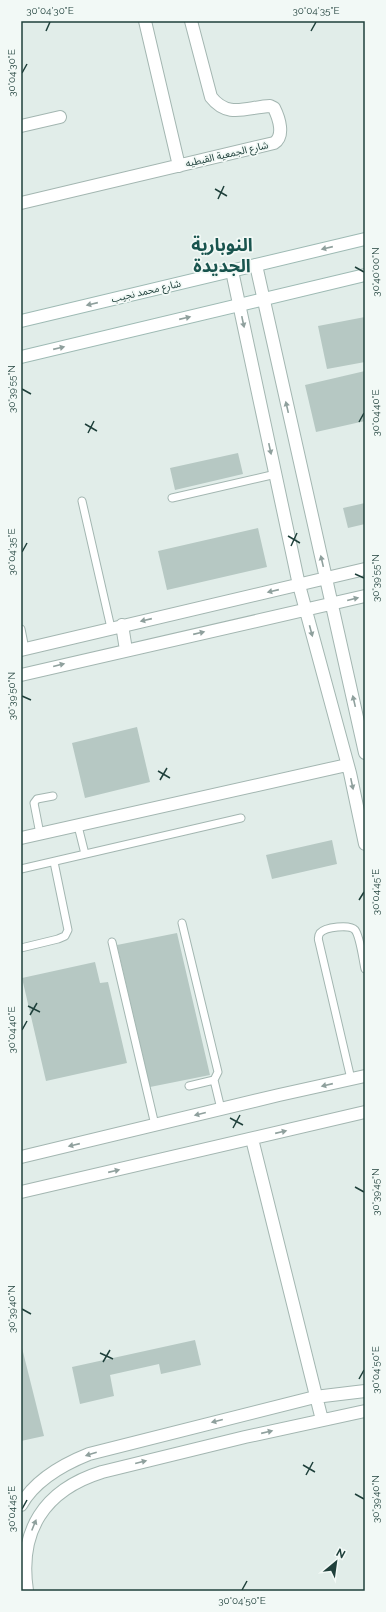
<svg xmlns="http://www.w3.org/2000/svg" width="386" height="1612" font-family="Raleway,'Noto Sans Arabic',sans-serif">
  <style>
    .building { fill: #b6c8c3 }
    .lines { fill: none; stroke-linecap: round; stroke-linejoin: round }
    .lane-casing { stroke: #a3b6b1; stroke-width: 9 }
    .street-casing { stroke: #a3b6b1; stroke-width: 14 }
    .secondary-casing { stroke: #9ebab4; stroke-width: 14 }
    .lane { stroke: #fff; stroke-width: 7 }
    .street { stroke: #fff; stroke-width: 12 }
    .secondary { stroke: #fff; stroke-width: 12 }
    .oneway { fill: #8fa09d }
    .ticks { fill: none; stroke: #1f403b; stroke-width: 1.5 }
    .labels { text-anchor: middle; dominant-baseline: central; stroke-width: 3.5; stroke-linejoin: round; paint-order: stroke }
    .street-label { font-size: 10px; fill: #1f403b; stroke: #f2f9f6 }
    .town-label { font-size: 18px; font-weight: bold; fill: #19544e; stroke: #f2f9f6 }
    .neatline { fill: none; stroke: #1f403b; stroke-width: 1.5 }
    .ticks-label { font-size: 10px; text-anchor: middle; fill: #1f403b }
  </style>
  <rect width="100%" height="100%" fill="#e1ede9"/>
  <!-- building -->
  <path class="building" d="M365,317V362L327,369L318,326Z
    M365,371V421L316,432L305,385Z
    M238,453L243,474L175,490L170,468Z
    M365,503V524L348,528L343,508Z
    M258,528L267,567L167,590L158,551Z
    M137,727L150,782L85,798L72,743Z
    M332,840L337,864L272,879L266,855Z
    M177,933L210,1075L150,1087L117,945Z
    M95,962L100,983L108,982L127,1063L46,1081L22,978Z
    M195,1340L201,1365L161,1374L159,1364L110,1375L114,1396L80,1404L72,1367Z
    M21,1344L44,1436L21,1441Z"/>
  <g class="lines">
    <!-- lane casing -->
    <g class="lane-casing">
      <path id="lane" d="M172,498L276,474
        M82,501L111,628
        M21,629L25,649
        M78,826L85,854
        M40,834L34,803L37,799L53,796
        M21,869L241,818
        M182,923L218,1072L214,1080L189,1086
        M112,942L155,1125
        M21,948L58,939L65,936L68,930L54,862
        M351,1079L319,942C318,939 318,936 320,933C325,927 350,924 355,930C360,936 363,960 365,969
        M214,1080L221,1109"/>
    </g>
    <!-- street casing -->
    <g class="street-casing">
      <path id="street" d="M145,21L179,166
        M21,126L60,117
        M21,203L274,143C285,136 279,118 274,108L270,106C247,107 228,119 211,97L191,21
        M256,265L365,753
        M232,271L299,585L350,773L365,844
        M122,625L126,650
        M21,650L365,569
        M21,675L365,596
        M21,838L347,765
        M252,1139L322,1420
        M21,1157L279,1095L365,1076
        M21,1192L365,1112
        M21,1505C35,1480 64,1464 89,1454L315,1397L365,1391
        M27,1591C18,1531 44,1490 102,1472L245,1437L365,1411"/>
    </g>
    <!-- secondary casing -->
    <g class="secondary-casing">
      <path id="secondary" d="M21,321L365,239
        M21,357L365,275"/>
    </g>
    <!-- lane -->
    <use href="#lane" class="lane"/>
    <!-- street -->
    <use href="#street" class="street"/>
    <!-- secondary -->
    <use href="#secondary" class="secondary"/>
  </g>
  <!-- one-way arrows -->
  <defs><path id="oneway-solid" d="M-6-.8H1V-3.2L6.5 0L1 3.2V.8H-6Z"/></defs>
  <g class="oneway">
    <use href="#oneway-solid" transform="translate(327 248) rotate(167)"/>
    <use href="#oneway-solid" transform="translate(92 304) rotate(167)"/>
    <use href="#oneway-solid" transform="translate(185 318) rotate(-13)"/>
    <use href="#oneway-solid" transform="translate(243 322) rotate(78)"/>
    <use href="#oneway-solid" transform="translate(59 348) rotate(-13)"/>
    <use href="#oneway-solid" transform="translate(287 407) rotate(-103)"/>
    <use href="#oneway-solid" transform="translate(270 449) rotate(78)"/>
    <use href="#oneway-solid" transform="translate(322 561) rotate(-103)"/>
    <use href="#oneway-solid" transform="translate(273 591) rotate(167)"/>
    <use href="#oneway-solid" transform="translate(353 599) rotate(-14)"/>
    <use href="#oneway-solid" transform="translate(146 620) rotate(167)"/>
    <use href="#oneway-solid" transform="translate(311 631) rotate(75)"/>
    <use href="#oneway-solid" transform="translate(199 633) rotate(-13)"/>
    <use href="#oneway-solid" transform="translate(59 665) rotate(-14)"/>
    <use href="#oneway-solid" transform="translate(354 701) rotate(-103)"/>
    <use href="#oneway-solid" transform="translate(352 784) rotate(78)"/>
    <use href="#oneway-solid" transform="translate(327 1085) rotate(167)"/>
    <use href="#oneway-solid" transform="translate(200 1114) rotate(166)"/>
    <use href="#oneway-solid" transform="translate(281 1132) rotate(-13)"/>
    <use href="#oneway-solid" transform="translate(74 1145) rotate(167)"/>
    <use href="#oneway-solid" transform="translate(114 1171) rotate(-13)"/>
    <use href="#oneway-solid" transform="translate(217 1421) rotate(166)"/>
    <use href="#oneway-solid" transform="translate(267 1432) rotate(-13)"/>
    <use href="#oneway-solid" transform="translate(91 1454) rotate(163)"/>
    <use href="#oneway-solid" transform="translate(141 1462) rotate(-14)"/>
    <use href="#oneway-solid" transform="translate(34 1525) rotate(-68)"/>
  </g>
  <!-- ticks -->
  <path class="ticks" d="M46,31L50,22M311,31L316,22M22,73L27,64M215,189L227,196M218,199L224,186M355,267L364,272M22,389L31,394M359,422L364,413M85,424L97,431M88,433L94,421M288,536L300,543M291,546L297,533M22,552L27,543M355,574L364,578M22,696L31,700M158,771L170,778M160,780L167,768M359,900L364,892M28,1006L40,1012M30,1015L37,1003M22,1030L27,1021M230,1118L243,1125M233,1128L240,1115M355,1187L364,1192M22,1309L31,1314M100,1353L113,1359M103,1362L110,1350M359,1379L364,1370M303,1465L315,1472M306,1475L313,1462M355,1494L364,1499M22,1509L27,1500M242,1590L247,1581"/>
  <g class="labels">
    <!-- street labels -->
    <g class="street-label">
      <text transform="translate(227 154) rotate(-13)">شارع الجمعية القبطيه</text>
      <text transform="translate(146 291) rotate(-13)">شارع محمد نجيب</text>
    </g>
    <!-- town labels -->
    <g class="town-label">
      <text x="222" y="244">النوبارية<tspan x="222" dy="21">الجديدة</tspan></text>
    </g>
  </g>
  <!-- border -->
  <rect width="386" height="1612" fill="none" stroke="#f2f9f6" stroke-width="44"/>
  <!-- north arrow -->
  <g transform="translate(336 1562) rotate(29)" stroke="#f2f9f6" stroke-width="3" paint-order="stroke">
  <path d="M0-3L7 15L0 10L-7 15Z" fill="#1f403b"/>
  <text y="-6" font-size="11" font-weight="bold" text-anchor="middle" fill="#1f403b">N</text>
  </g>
  <rect x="22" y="22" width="342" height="1568" class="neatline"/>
  <g class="ticks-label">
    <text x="50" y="14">30°04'30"E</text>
    <text x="316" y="14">30°04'35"E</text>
    <text transform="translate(11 73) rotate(-90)" y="4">30°04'30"E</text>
    <text transform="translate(375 272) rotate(-90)" y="4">30°40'00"N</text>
    <text transform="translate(11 389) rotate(-90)" y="4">30°39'55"N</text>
    <text transform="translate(375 413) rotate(-90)" y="4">30°04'40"E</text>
    <text transform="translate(11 552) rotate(-90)" y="4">30°04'35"E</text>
    <text transform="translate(375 578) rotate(-90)" y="4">30°39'55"N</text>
    <text transform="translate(11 696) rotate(-90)" y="4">30°39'50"N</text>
    <text transform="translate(375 892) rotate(-90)" y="4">30°04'45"E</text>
    <text transform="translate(11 1030) rotate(-90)" y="4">30°04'40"E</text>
    <text transform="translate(375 1192) rotate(-90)" y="4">30°39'45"N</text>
    <text transform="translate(11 1309) rotate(-90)" y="4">30°39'40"N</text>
    <text transform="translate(375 1370) rotate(-90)" y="4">30°04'50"E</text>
    <text transform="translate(375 1499) rotate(-90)" y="4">30°39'40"N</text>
    <text transform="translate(11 1509) rotate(-90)" y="4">30°04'45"E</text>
    <text x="242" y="1604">30°04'50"E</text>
  </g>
</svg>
